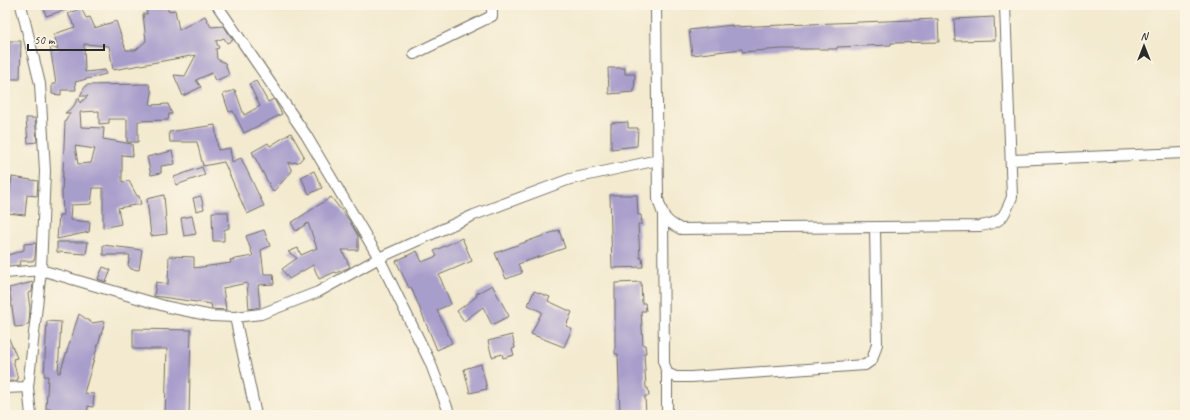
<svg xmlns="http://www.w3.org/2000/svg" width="1190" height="420" font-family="Caveat,sans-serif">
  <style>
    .building { fill: #a89ecc; fill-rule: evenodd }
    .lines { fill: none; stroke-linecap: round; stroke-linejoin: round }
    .street-casing { stroke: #716e64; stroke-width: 12 }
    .street { stroke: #fff; stroke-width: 10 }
  </style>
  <rect width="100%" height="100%" fill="#fcf5e5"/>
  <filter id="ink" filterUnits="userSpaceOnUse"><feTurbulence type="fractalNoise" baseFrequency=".025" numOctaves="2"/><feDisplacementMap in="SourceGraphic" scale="8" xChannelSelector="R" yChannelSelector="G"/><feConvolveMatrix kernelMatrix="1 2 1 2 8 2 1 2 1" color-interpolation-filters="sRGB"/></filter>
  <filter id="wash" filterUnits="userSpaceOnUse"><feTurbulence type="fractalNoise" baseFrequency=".012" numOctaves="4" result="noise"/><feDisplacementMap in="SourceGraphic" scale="16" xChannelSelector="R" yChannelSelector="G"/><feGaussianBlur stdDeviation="0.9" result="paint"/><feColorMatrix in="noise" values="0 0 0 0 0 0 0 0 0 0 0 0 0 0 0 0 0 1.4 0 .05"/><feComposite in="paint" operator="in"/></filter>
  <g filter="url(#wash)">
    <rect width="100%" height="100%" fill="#f3eacf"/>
    <g id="blocks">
      <!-- building -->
      <path class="building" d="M43,5H74V7L46,16Z
        M145,5H167L168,11L175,10L179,30L205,16L211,27L224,26L233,40L227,43L224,38L216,41L219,48L216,49L217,59L225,63L229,75L215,81L212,73L196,80L201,87L183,96L174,75L185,76L196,55L113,70L109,46L84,44L85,72L105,70L106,74L75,82L76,90H61V95L52,94V84H56L50,46L58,50L54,34L75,27L68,14L81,8L86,18L90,17L95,28L116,21L126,50H136L146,41L143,14H147Z
        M994,17L995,40L955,41L954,19Z
        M938,19L939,42L891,43V45L837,47V49H782L742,52V49L692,55L689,30L732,25V27Z
        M9,41H21L20,79H5V59H9Z
        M608,68H625V74H635L634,92L609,94Z
        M256,81L268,102L274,99L282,114L244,133L233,111L229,112L223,94L235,90L244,115L260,106L249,84Z
        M149,84L152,93L150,105L168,104L172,114H169L168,120L138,121V142H127V119H109V123L99,124V111L80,112L81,127L104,128L103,139L132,144L133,156L122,155V182L129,181L137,196H139L141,204L118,208L121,224L103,228V188H93L91,204L71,205L70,220L90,222L89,232L57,239L59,215H63L62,193L65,122L70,113H65L73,107L79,97L80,103L88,96H80L86,85ZM75,146L95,149L91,163L78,164Z
        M26,118H35L37,142L28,143Z
        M628,122V128H638L637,146L611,149V123Z
        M215,125L218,150L230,148L232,162L241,158L264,206L247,214L224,162L203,166L197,142H170L169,132Z
        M291,133L304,156L299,162L288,163L292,171L273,192L252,152L268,143L270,146Z
        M172,151L175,164L161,166V173L151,175L147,157Z
        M202,167L205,175L176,185L174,177Z
        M314,171L322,188L309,194L301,177Z
        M12,177L38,181L37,196L27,195L25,215L7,213Z
        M164,195L167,234L151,236L147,199Z
        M610,195H637L638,215H641L642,224H638L640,258H642L643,267L612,268Z
        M201,196L204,209L196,211L193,198Z
        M331,197L349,220L358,236V250H342L350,267L336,273L335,272L319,279L313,265L289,279L282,269L297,258L288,252L298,248L301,255L317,248L308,223L296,231L291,223Z
        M212,212H228L229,228L224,230V241H213Z
        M192,216L196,234L184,236L181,218Z
        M264,230L270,246L261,250L264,274H273L274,284L258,285L260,307L249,309L247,283L223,288L226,310L212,309L211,304L154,296L156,282L168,284L169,256L194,257V268L231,263L230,260L253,256L246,236Z
        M559,230L565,248L518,264L522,273L506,279L495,253Z
        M462,238L472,261L439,275L451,304L437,310L452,343L437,350L411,287L409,288L396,261L417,251L422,262L437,256L434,251Z
        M57,242H88L86,254L57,252Z
        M36,243L35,258L33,261H19L20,265L6,266L5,256L24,250V244Z
        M103,245L142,250L139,270L131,269L128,265L130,255H103Z
        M103,267L111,270L106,282L98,279Z
        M33,282L32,292L28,293L30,309L29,323L25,326L15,327L9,288Z
        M641,282L642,303H645L646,311H641L643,345H645L646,353H644L646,388H648L649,396H645L646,415H620L618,354H615V283Z
        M492,285L509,316L492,325L483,307L464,321L457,311L477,296L476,294Z
        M534,291L550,297L548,301L572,312L566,326L572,329L564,347L531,334L542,312L528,305Z
        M79,314L92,323L105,321L84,393L94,394L93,407L88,406L87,415H62V410L46,409L48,376H44L47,321L61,322L58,373H60Z
        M5,329L17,358L13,359L18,380L13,381H5Z
        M133,329L191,330L189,415H165L167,349H133Z
        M512,335L515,348L512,349L514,355L503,358L502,354L492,357L488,341Z
        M481,364L487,389L470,393L464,369Z"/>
    </g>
  </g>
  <g filter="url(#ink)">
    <use href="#blocks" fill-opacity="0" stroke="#716e64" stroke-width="1"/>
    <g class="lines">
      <!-- street casing -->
      <g class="street-casing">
        <path id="street" d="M21,5L40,84L45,171L41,270L28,387L31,415
          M217,5L306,135L379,258L430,362L450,415
          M656,5L658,199C663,216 664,221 681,229L980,226C1002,223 1004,217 1012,197L1005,5
          M414,54L492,16V5
          M1011,160L1185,153
          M663,215L664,363L667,373V415
          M5,273L41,270L168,307L212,316L235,317L261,314L318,292L379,258L474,215L570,179L658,160
          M235,317L256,415
          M667,373L676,377H691L865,365L872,360L877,344L875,227
          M5,388L28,387"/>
      </g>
      <!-- street -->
      <use href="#street" class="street"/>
    </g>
  </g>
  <!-- margin -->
  <rect width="1190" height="420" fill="none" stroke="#fcf5e5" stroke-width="20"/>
  <!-- north arrow -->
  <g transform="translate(1144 46)" stroke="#fcf5e5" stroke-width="3" paint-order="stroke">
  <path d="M0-3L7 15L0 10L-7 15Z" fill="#2b2b2b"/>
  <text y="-6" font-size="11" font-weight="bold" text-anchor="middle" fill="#2b2b2b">N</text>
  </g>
  <!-- scale -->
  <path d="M28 44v6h76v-6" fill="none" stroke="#2b2b2b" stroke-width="2"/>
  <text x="34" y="44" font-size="12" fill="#2b2b2b" stroke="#fcf5e5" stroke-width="3" paint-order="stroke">50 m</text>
</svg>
